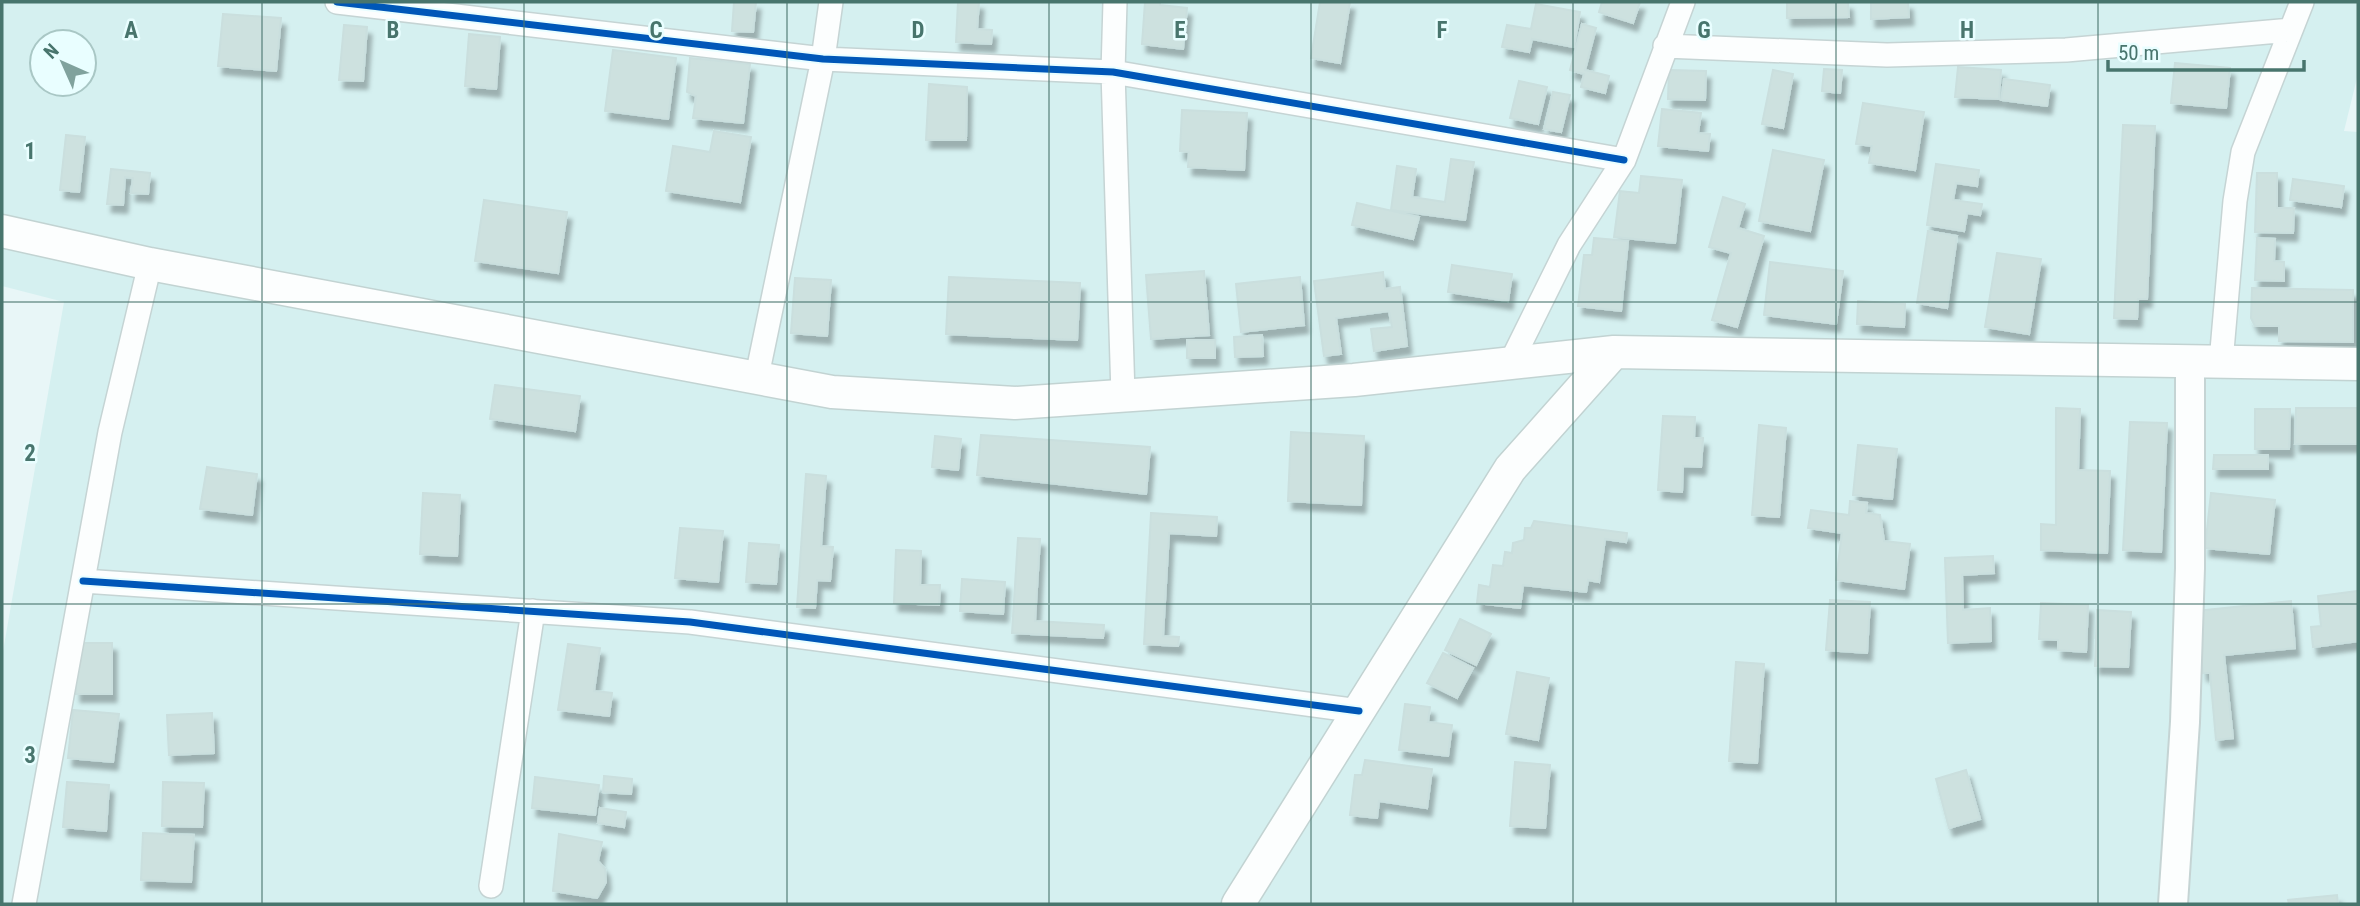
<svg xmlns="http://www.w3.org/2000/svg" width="2360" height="906" font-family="'Roboto Condensed',sans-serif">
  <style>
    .residential { fill: #d5f0f0; fill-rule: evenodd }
    .building { fill: #cde1df; stroke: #cadfde; stroke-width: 2; filter: url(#shadow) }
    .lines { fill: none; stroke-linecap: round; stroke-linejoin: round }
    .minor-casing { stroke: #c5d4d4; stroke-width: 26 }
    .tertiary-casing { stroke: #c5d4d4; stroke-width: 32 }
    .secondary-casing { stroke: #c2d3d2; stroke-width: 35 }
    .minor { stroke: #fcfefe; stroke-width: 23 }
    .tertiary { stroke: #fcfefe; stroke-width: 28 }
    .secondary { stroke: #fcfefe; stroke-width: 32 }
    .cycleway-casing { stroke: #e9feff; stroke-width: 11 }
    .cycleway { stroke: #0057b8; stroke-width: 7 }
    .grid { fill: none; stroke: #48756d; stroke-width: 2; stroke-opacity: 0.55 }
    .grid-label { font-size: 23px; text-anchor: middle; font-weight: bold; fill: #48756d; stroke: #e9feff; stroke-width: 5; stroke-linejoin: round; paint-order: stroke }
  </style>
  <defs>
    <filter id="shadow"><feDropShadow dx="4.5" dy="8" stdDeviation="2" flood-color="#0004"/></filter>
  </defs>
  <rect width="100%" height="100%" fill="#e8f6f7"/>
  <!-- residential -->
  <path class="residential" d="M2,2H2358V74L2344,131L2358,132V904H2V657L64,302L2,286ZM42,42H84V84H42Z"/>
  <!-- building -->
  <path class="building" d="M734,2H756L753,32L732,31Z
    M958,2H979L977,29L992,30L991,44L956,42Z
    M1145,2H1160V5L1187,8L1183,49L1142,44Z
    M1320,2H1350L1340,63L1311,58Z
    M1602,2H1640L1633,23L1599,12Z
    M1787,2H1848L1849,17L1787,18Z
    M1871,2H1908L1909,17L1871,19Z
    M1536,4L1580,12L1574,47L1532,39L1529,52L1502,47L1507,25L1531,29Z
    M223,14L281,18L276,71L218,66Z
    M1582,24L1596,28L1585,70L1609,76L1605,93L1581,87L1584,74L1570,70Z
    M344,25L367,27L363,81L339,80Z
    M469,34L500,37L496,89L465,86Z
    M613,50L676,58L668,119L605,111Z
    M690,58L750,64L743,123L693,118L696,96L687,92Z
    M2175,63L2230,68L2226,108L2171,103Z
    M1958,67L2001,70L1999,99L1955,97Z
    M1824,69L1842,70L1840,93L1822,91Z
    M1669,70L1706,71L1705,100L1668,99Z
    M1773,70L1793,74L1783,128L1762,124Z
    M2004,79L2050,85L2047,106L2001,100Z
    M1519,81L1547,87L1538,124L1510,118Z
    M929,84L967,87L966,140H926Z
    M1553,92L1570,95L1561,132L1544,129Z
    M1863,103L1924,112L1915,170L1869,163L1872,146L1856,144Z
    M1662,109L1701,113L1698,133L1710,134L1708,151L1658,146Z
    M1182,110L1247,113L1244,170L1188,167L1189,152L1180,151Z
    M2123,125L2155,126L2147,299H2138L2137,319L2114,318Z
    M714,131L751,137L740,202L666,191L673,146L710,152Z
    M66,135L85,137L79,192L60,190Z
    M1773,150L1824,160L1810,231L1759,221Z
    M1451,159L1474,162L1465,220L1391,210L1397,166L1416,169L1412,197L1445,202Z
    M1936,164L1979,170L1977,186L1956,183L1953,200L1982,204L1980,215L1967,213L1964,231L1927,225Z
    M111,169L150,173L148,194L131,193L133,178L125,177L123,205L107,204Z
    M2257,173H2277V208H2294L2293,233L2255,232Z
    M1641,176L1682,180L1675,243L1614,237L1620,191L1639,193Z
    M2293,179L2344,186L2341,207L2290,200Z
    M1723,197L1745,204L1738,228L1764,236L1737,327L1712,320L1731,253L1709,247Z
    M484,200L567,212L558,273L475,261Z
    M1357,203L1419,217L1413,239L1352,225Z
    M1928,231L1957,236L1947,308L1917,303Z
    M1594,238L1628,241L1621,311L1578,306L1584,255H1592Z
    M2257,238L2275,239L2274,261L2284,262V281L2255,280Z
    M1997,253L2041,259L2029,334L1985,327Z
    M1770,262L1843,271L1836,324L1764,315Z
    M1452,265L1512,274L1508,301L1448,292Z
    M1204,271L1209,335L1151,339L1146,275Z
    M1383,272L1385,289L1400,287L1407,346L1374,351L1371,329L1392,327L1389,311L1336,318L1341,354L1324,356L1314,281Z
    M949,277L1080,283L1077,340L946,334Z
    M1300,277L1304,325L1241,332L1236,284Z
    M795,278L831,280L827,336L791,333Z
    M2252,288L2353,290V342L2279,341V326H2255L2251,318Z
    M1858,301L1905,304L1904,327L1857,324Z
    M1262,335L1263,356L1235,357L1234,337Z
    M1187,340H1215V358H1187Z
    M495,385L580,396L575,431L490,419Z
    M2056,408L2080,409L2078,470L2110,471L2107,553L2041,550V524L2056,525Z
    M2296,408H2358V444H2295Z
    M2255,409H2290L2289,449H2255Z
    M1663,416L1695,417L1694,438H1703L1701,467L1683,466L1682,492L1658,490Z
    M2130,422L2167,423L2161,552L2123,550Z
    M1759,425L1786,428L1779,517L1752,515Z
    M1291,432L1364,436L1361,505L1288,501Z
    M981,435L1150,447L1146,494L977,475Z
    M935,436L961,439L958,470L932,467Z
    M1858,445L1897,449L1892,499L1853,495Z
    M2214,455H2268V469H2213Z
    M207,467L257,474L252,515L200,509Z
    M806,474L826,476L821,546L833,547L830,581L817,580L815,608L797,607Z
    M423,493L460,495L457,556L420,554Z
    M2211,493L2275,500L2269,554L2205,548Z
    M1850,501L1867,503L1866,513L1880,515L1884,541L1910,544L1904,589L1836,580L1842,533L1808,528L1811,510L1849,515Z
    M1151,513L1217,517L1216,536L1169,533L1163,636L1179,637L1178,646L1144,644Z
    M1534,521L1627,533L1626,542L1605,539L1599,582L1588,580L1586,592L1523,585L1520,608L1477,603L1479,585L1490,587L1493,565L1503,566L1505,552L1512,553L1513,543L1524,540L1525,528H1531Z
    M680,528L723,531L718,582L675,578Z
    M1018,538L1040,539L1035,621L1104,625L1103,638L1012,633Z
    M749,543L779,545L776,584L746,582Z
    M896,550L921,551L920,585H940L939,605L894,603Z
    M1993,556L1994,573L1962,575L1963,610L1990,608L1991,641L1948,643L1945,558Z
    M962,579L1005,582L1003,614L960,611Z
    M2358,591V641L2313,647L2311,627L2321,626L2318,596Z
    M1830,600L1870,602L1867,653L1826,650Z
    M2291,601L2295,648L2224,655L2233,738L2216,740L2210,673H2203L2197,611Z
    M2041,603L2088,605L2086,652L2058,650V640L2039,639Z
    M2097,610L2131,612L2128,667L2095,666Z
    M1460,619L1491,634L1476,665L1445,650Z
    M76,643H112V694H76Z
    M568,644L600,648L594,691L612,693L609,716L558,710Z
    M1443,653L1473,668L1457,698L1427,683Z
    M1736,662L1764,664L1757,763L1729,761Z
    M1517,672L1549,678L1538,740L1506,734Z
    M1405,704L1430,707L1428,722L1452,725L1448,756L1399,750Z
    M73,710L119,714L113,762L68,758Z
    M212,713L214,753L169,755L167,715Z
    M1365,760L1432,769L1427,808L1379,801L1377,818L1350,815L1355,775H1362Z
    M1515,762L1550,765L1545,828L1510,826Z
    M1966,770L1980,819L1949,828L1936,779Z
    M604,776L632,779L631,794L603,792Z
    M535,777L599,785L595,815L532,808Z
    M67,782L109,785L106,831L63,827Z
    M163,782L204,783L202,827L162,826Z
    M600,808L626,812L624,827L598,823Z
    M143,833L194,835L191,882L141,880Z
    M559,834L602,842L598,861L605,869L606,882L597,898L553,891Z
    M2337,895L2338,904H2289L2288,900Z"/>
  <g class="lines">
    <!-- minor casing -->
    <g class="minor-casing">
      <path id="minor" d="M337,2L823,59L1113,72L1624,160
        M1115,2L1113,72L1123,395
        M1665,46L1887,55L2066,50L2291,30
        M2221,362L2235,201L2243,152L2302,2
        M1510,364L1569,245L1624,160L1683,2
        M757,376L823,59L831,2
        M83,581L690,622L1359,711
        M491,886L533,611
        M24,904L110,432L150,264"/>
    </g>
    <!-- tertiary casing -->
    <g class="tertiary-casing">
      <path id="tertiary" d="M2173,904L2185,722L2190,568V361"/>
    </g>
    <!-- secondary casing -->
    <g class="secondary-casing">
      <path id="secondary" d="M2,231L150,264L832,392L1015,403L1354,380L1614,352L2358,364
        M1238,904L1510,469L1614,352"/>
    </g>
    <!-- minor -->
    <use href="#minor" class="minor"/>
    <!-- tertiary -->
    <use href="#tertiary" class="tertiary"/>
    <!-- secondary -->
    <use href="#secondary" class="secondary"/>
    <!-- cycleway casing -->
    <g class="cycleway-casing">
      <path id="cycleway" d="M337,2L823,59L1113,72L1624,160
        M83,581L690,622L1359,711"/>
    </g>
    <!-- cycleway -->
    <use href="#cycleway" class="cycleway"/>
  </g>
  <!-- grid -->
  <path class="grid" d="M262,2V904M524,2V904M787,2V904M1049,2V904M1311,2V904M1573,2V904M1836,2V904M2098,2V904M2,302H2358M2,604H2358"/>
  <g class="grid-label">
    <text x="131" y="38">A</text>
    <text x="393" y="38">B</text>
    <text x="656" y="38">C</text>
    <text x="918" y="38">D</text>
    <text x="1180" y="38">E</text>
    <text x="1442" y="38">F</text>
    <text x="1704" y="38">G</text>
    <text x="1967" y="38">H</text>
    <text x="30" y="159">1</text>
    <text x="30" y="461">2</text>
    <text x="30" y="763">3</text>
  </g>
  <!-- border -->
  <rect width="2360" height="906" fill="none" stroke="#48756d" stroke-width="7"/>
  <!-- north arrow -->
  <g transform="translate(63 63) rotate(315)"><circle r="33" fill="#e9feff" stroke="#a9c7c5" stroke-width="2"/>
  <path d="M0-5L12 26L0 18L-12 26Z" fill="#80a29d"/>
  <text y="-10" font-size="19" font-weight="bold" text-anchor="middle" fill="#48756d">N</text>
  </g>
  <!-- scale -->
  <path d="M2108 60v10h196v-10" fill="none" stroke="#48756d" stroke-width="3.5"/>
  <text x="2118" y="60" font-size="21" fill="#48756d" stroke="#e9feff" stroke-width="5" paint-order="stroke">50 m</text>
</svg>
